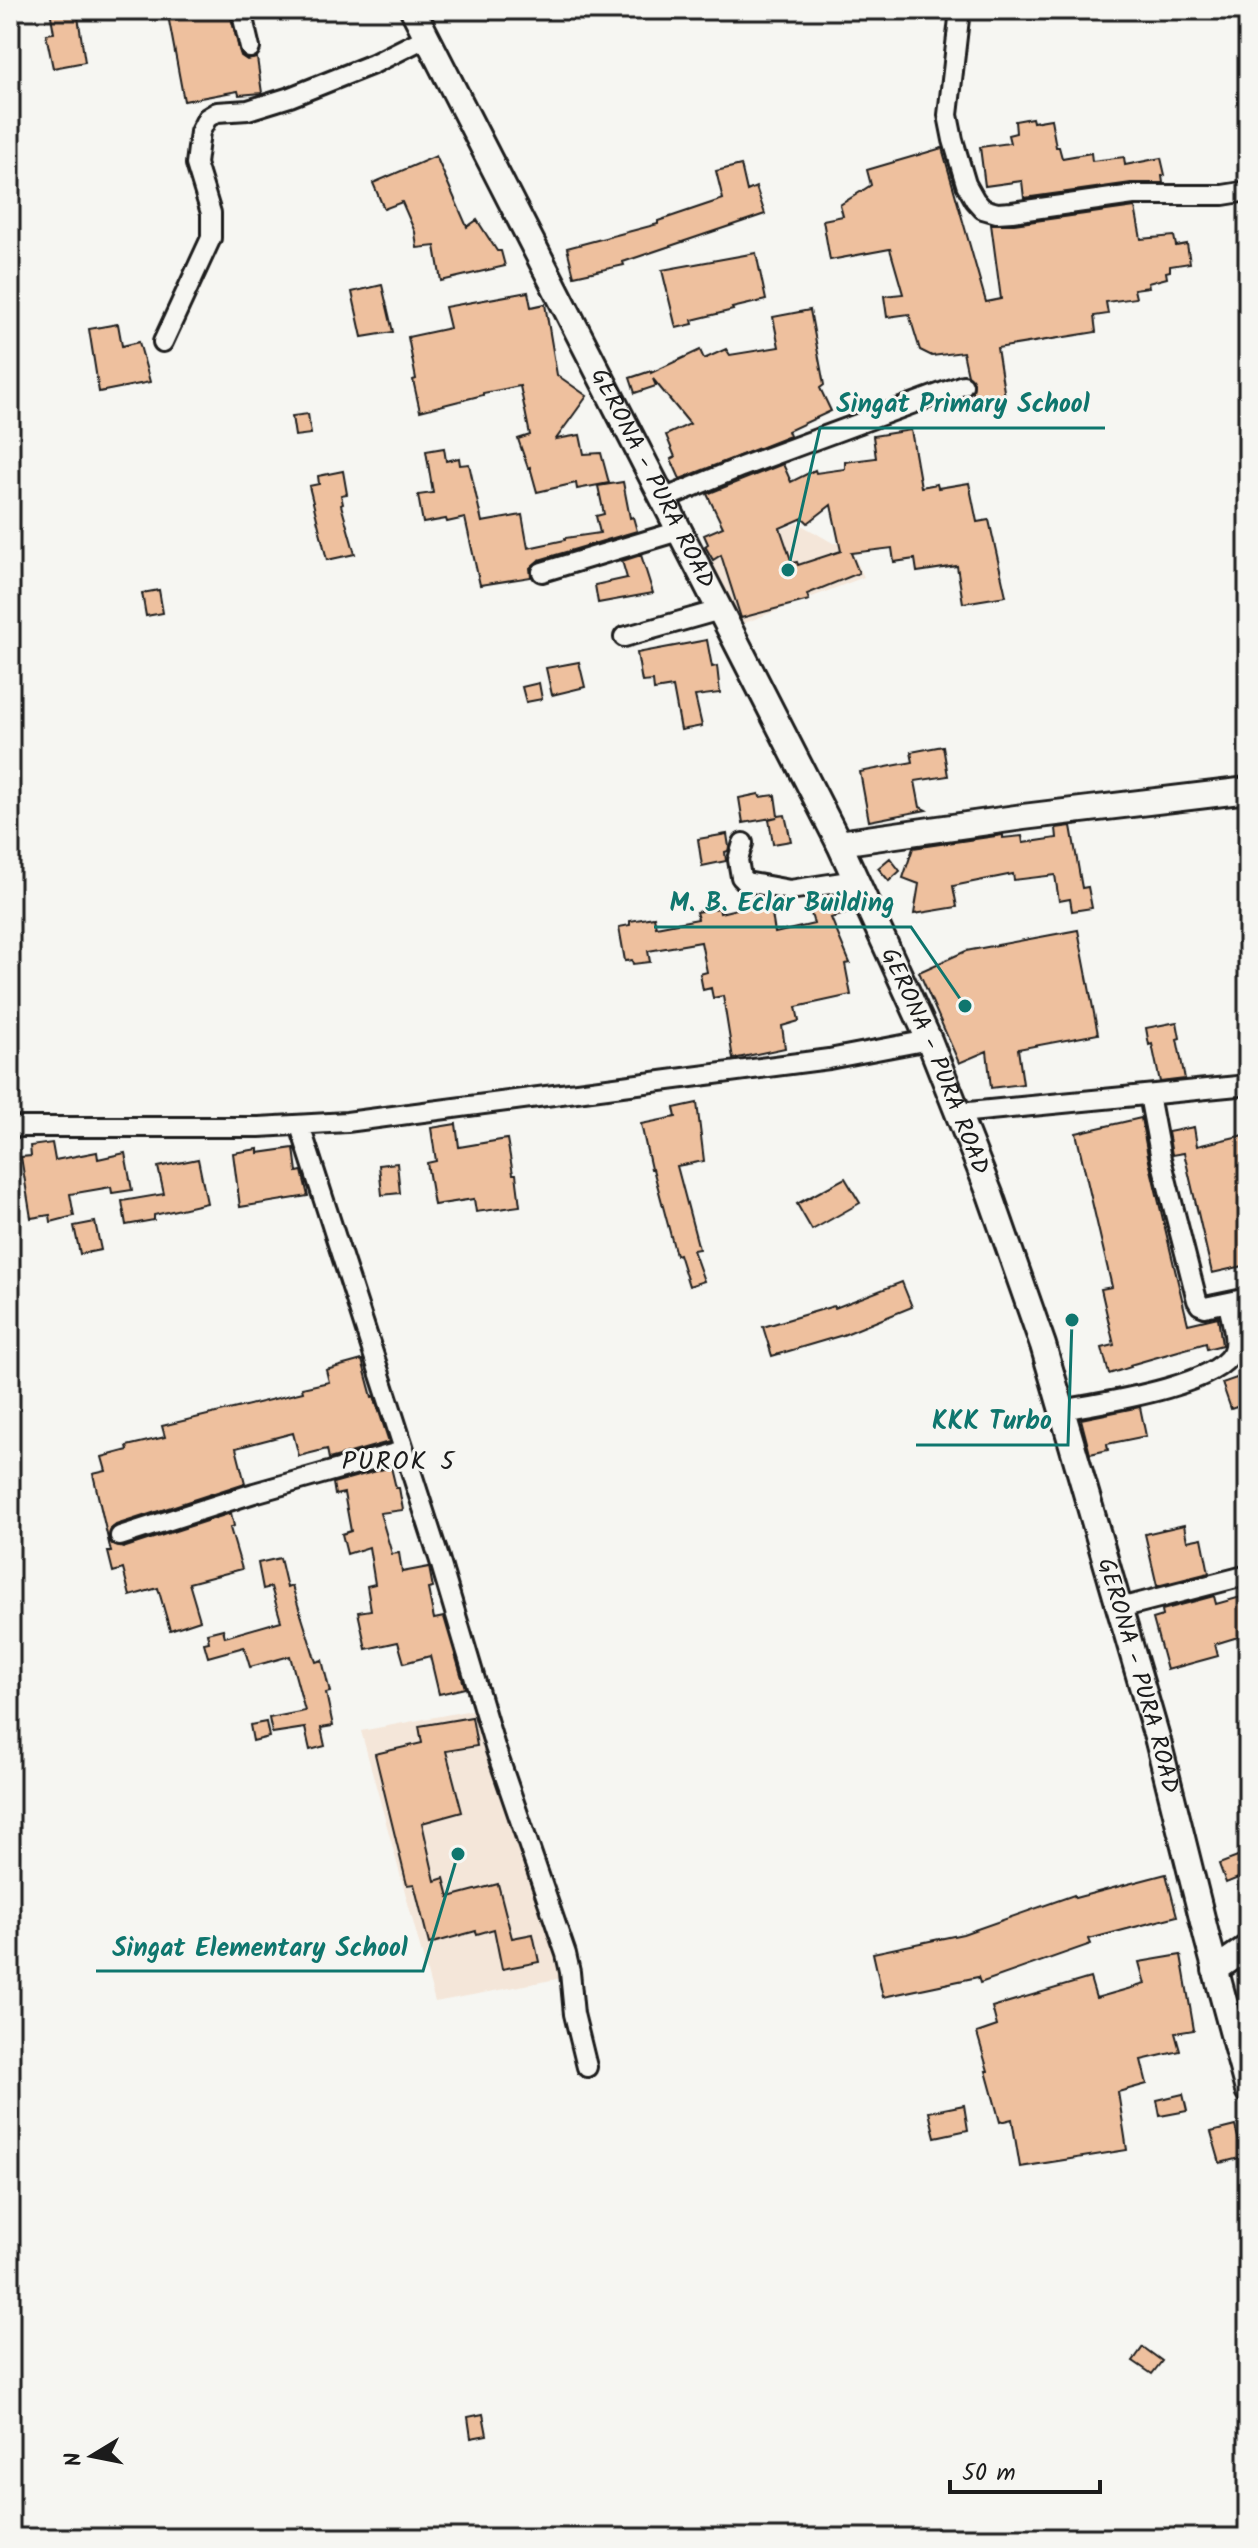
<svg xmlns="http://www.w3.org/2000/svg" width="1258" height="2548" font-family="Kalam,sans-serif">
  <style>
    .built { fill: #f4e6d9 }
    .building { fill: #eec09e; stroke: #1c1c1c; stroke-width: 2; fill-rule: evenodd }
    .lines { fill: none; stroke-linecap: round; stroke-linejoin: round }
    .street-casing { stroke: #1c1c1c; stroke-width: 24 }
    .secondary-casing { stroke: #1c1c1c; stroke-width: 30 }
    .street { stroke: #f6f6f2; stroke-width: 18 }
    .secondary { stroke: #f6f6f2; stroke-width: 24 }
    .labels { text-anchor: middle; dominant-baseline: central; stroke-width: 6; stroke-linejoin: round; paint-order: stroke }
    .street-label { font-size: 24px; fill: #1c1c1c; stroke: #f6f6f2 }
    .neighbourhood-label { font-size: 26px; letter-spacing: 2px; fill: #1c1c1c; stroke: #f6f6f2 }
    .leader { fill: none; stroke: #0f766e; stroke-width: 3 }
    .callout-dot { fill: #0f766e; stroke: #f6f6f2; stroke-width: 3 }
    .callout-label { font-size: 26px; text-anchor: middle; font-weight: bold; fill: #0f766e; stroke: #f6f6f2; stroke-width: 6; stroke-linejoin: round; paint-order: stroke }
  </style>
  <rect width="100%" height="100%" fill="#f6f6f2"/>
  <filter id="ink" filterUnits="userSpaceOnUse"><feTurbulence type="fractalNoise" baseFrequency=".0125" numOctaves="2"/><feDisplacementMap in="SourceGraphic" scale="16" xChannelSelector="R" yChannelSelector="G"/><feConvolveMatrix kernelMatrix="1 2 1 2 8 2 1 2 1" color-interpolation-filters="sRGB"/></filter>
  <g filter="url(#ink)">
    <!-- built -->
    <path class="built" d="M798,523L833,543L848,544L864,577L742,624L712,562L723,554Z
      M472,1710L562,1978L435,2002L361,1731Z"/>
    <!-- building -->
    <path class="building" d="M50,10H77L85,62L53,68L46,34L54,33Z
      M167,10H229L241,56L247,60L257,58L262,93L239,95L238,91L184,101Z
      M1032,118L1033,122L1051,119L1056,147H1059L1062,158L1091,153L1092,161L1124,157L1125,165L1161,158L1165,175L1162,176L1163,183H1131L1024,198L1022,181L985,186L980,147L1010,143L1008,135L1016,133L1015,121Z
      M942,148L986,302L1001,299L991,224H1014L1135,207L1141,239L1174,236L1176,246L1187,244L1190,263L1170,266V271L1166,272L1167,278L1148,283L1149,287L1134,289L1136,298L1106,302L1108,314L1094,316L1096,332L997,348L1005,397L976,402L973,392L974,382L968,375L963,352L932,356L920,350L909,314L887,317L884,296L903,294L890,249L830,260L823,220L843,216L840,205L871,185L867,170Z
      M436,156L467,227L477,220L497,251H501L505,266L441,281L435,246L417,248L415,232L402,202L384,209L373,183Z
      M741,165L747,191L756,187L765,214L623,262L624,265L574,276L567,248L658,224V221L723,199L716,171Z
      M756,253L766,300L732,308L733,310L692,320L693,324L676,328L662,270Z
      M382,285L393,332L362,337L352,292Z
      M528,292L531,307L545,304L557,375L587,396L556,439L580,435L584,454L601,453L609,483L577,489L576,483L537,492L530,467L528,468L518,439L530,435L520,386L483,393V395L420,411L413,380L416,379L408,337L450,328L445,307Z
      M810,310L824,385L820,388L831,411L788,431L790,436L680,479L671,459L675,457L666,435L690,424L653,379L656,386L635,393L630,378L651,371V373L700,350L704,359L726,349L730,355L779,347L773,317Z
      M118,324L122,346L139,342L150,382L99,392L89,329Z
      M308,414L311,434L295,436L292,416Z
      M911,430L921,487L937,484L938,488L969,483L977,522L989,520L1006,596L963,603L957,566L917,572L915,559L894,562L892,548L851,553L859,573L807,594L809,600L741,618L721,555L713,560L705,546L708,544L704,535L723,527L707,494L783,464L791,482L815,470L816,473L845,469V462L876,458L873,436ZM831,505L841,551L798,565L797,562L792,563L780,528L803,518L808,523Z
      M444,448L446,461L459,458L460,465L469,464L482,522L522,515L528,548L565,540V538L600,533L596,516L604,514L598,486L623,482L630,518L633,517L637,531L539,560L530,568L531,577L480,585L465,518L447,522L446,519L423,523L418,495L433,493L426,451Z
      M343,471L347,494L341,495L343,504L341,505L355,554L327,560L309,486L319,484L318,476Z
      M641,555L653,593L598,603L595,585L627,578L622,561Z
      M159,590L163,613L146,616L142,593Z
      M707,640L712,667L717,666L720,693L695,696L702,726L681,730L673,687L654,690L653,681L642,682L637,653Z
      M579,662L585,687L552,695L546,668Z
      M539,683L542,699L526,702L522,687Z
      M943,746L948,776L915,781L920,807L926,810L869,821L860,772L913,762L911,752Z
      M759,794L760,797L775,795L778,816L785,815L791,841L773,844L769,819L777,817L743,823L739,798Z
      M1071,826L1082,888L1088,887L1092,908L1072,911L1070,899L1059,901L1055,875L1014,880L1013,874L953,886L957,907L914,914L919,884L903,878L913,848L1003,835V838L1022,836L1023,843L1057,838L1056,828Z
      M727,834L729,847L728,851L725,852L726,861L702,866L698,839Z
      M890,858L900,871L889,881L878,868Z
      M839,895L845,914L831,918L850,963L845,964L851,995L796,1007L799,1021L782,1026L785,1048L733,1059L723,996L713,998L711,988L703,990L700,974L707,972L701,942L648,951L650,962L633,964L632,960L625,961L619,927L630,925V921L654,917L656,927L698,919L696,912L719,908L720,913L770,901L775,933L814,924L807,900Z
      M1078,930L1098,1034L1018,1049L1023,1084L991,1088L987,1051L959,1063L919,972L966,951Z
      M1177,1022L1180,1038L1177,1039L1185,1079L1160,1082L1152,1044L1149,1045L1146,1028Z
      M697,1103L704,1161L677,1166L699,1249L693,1250L704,1281L689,1286L679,1254L676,1255L653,1169H651L641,1124L676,1117L674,1108Z
      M1141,1118L1149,1161L1188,1324L1218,1317L1222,1345L1207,1349L1206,1343L1130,1365L1131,1367L1109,1374L1102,1348L1114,1345L1101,1289L1112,1287L1076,1133Z
      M456,1124L459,1147L507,1139L513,1174H516L520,1206L476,1212L474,1199L434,1205L427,1163L436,1161L431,1128Z
      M1194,1127L1197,1146L1248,1134V1265L1212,1273L1184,1153L1172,1155L1168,1132Z
      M52,1143L55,1160L97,1152L98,1159L125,1153L132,1190L112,1193L111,1187L70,1194L74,1216L51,1222L50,1215L31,1218L21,1157L31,1156L30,1146Z
      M294,1148L297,1172L302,1171L308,1196L240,1207L233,1153L258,1149V1153Z
      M198,1159L207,1203L154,1215V1220L126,1225L122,1201L164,1194L158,1167Z
      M397,1163L400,1193L382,1195L379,1165Z
      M845,1178L860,1203L812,1230L797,1204Z
      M95,1222L101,1250L80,1254L74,1226Z
      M902,1282L912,1307L843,1335L772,1356L763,1327L834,1306L835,1308Z
      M362,1360L372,1397L374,1396L389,1442L329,1459L327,1449L299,1456L293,1433L236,1448L245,1483L116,1525L111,1529L109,1540L113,1545L123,1548L231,1513L234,1526L230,1528L242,1569L189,1583L200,1620L170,1630L158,1588L130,1596L123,1569L113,1572L108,1552H111L93,1474L106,1471L102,1457L128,1450L127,1446L165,1437L162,1426L303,1392L302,1388L329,1382L326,1370Z
      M1248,1374V1403L1231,1409L1222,1383Z
      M1140,1407L1146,1436L1107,1444L1108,1450L1090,1454L1081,1419Z
      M391,1467L396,1488H399L403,1510L380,1513L392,1554L399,1553L402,1572L429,1567L433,1588L428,1589L434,1619L444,1617L465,1688L439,1694L430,1656L404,1663L398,1642L366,1649L358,1612L371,1610L367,1586L375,1584L369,1547L347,1554L342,1534L351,1531L344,1493L335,1495L333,1483Z
      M1184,1525L1187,1541L1202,1538L1209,1573L1157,1586L1145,1534Z
      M280,1558L287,1588L292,1586L316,1662L322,1660L330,1692L326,1693L333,1726L321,1728L325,1746L310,1750L305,1728L272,1733L269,1718L305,1711L290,1656L250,1667L244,1647L208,1657L204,1643L209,1642L207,1633L223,1629L225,1637L281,1621L271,1587L263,1589L258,1563Z
      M1248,1595V1634L1215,1644L1218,1656L1167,1670L1153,1619L1163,1616L1162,1610L1214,1596L1216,1604Z
      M472,1717L477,1746L446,1751L462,1812L422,1823L435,1881L444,1878L449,1897L498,1884L512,1938L533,1934L539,1962L502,1969L494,1929L477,1934L476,1931L429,1944L414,1884L407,1885L375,1754L422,1743L419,1726Z
      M266,1722L269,1737L253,1741L250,1725Z
      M1248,1853V1874L1226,1883L1219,1864Z
      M1166,1874L1177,1916L1089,1939L1091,1944L980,1983L978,1977L883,1997L873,1953L963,1934L1074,1895L1075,1898Z
      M1181,1955L1194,2030L1175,2033L1180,2051L1141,2060L1147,2084L1118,2092L1127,2150L1020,2167L1012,2119L1000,2122L986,2071H988L977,2033L997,2026L992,2007L1090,1978L1096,1998L1145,1984L1139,1962Z
      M1183,2094L1187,2111L1160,2116L1157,2100Z
      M964,2105L968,2130L935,2137L929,2112Z
      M1235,2126L1243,2157L1220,2163L1211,2132Z
      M1143,2347L1162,2361L1152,2374L1133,2361Z
      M483,2414L487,2435L471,2438L468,2417Z"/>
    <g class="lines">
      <!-- street casing -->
      <g class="street-casing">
        <path id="street" d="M241,10L250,48
          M960,10L948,115L953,140L966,184L975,200L983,209L997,213L1012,212L1133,195H1223L1248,191
          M163,342L211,238V213L196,164L200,132L207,118L217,112L248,110L290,97L373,64L427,37
          M663,499L741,467L963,385
          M542,572L679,531
          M624,637L720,610
          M743,843L738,860L741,877L746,882L790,890L856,880
          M1149,1095L1161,1159L1197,1300L1200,1305L1205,1307L1248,1298
          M959,1113L1248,1085
          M300,1126L439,1558L495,1747L566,1954L570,1972L574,2014L587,2067
          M10,1127H259L347,1122L829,1059L929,1040
          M1062,1410C1099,1403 1214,1387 1232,1353C1239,1340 1230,1317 1228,1303
          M120,1536L254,1493L403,1451
          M1120,1608L1248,1575"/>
      </g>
      <!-- secondary casing -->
      <g class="secondary-casing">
        <g id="secondary">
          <path id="s1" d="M413,10L839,843L929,1040L990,1194L1043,1345L1158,1741L1207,1938L1248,2090"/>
          <path d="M839,843L1023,817L1248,790"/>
          <path d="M1215,1970L1248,1947"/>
        </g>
      </g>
      <!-- street -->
      <use href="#street" class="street"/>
      <!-- secondary -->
      <use href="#secondary" class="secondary"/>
    </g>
  </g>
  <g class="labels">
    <!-- street labels -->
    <g class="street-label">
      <text stroke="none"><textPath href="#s1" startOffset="526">GERONA - PURA ROAD</textPath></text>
      <text stroke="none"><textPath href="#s1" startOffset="1174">GERONA - PURA ROAD</textPath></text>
      <text stroke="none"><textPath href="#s1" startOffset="1822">GERONA - PURA ROAD</textPath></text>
    </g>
    <!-- neighbourhood labels -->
    <g class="neighbourhood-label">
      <text x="399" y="1462">PUROK 5</text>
    </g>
  </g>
  <!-- callouts -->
  <path class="leader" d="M788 570L820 428H1105M965 1006L911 927H654M1072 1320L1068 1445H916M458 1854L423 1971H96"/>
  <g class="callout-dot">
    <circle cx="788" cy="570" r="8"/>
    <circle cx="965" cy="1006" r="8"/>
    <circle cx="1072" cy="1320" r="8"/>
    <circle cx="458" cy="1854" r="8"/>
  </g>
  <g class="callout-label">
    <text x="963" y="412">Singat Primary School</text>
    <text x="782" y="911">M. B. Eclar Building</text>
    <text x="992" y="1429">KKK Turbo</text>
    <text x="260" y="1956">Singat Elementary School</text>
  </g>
  <!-- margin -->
  <rect width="1258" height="2548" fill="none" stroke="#f6f6f2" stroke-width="40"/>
  <rect x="20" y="20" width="1218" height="2508" fill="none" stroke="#1c1c1c" stroke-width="3" filter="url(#ink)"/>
  <!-- north arrow -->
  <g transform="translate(92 2456) rotate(260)" stroke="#f6f6f2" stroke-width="6" paint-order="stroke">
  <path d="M0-6L14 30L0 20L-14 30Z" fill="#1c1c1c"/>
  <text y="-12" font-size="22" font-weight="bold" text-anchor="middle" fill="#1c1c1c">N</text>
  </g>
  <!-- scale -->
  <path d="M950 2480v12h150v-12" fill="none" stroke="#1c1c1c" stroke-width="4"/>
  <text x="962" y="2480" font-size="24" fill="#1c1c1c" stroke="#f6f6f2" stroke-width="6" paint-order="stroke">50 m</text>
</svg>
